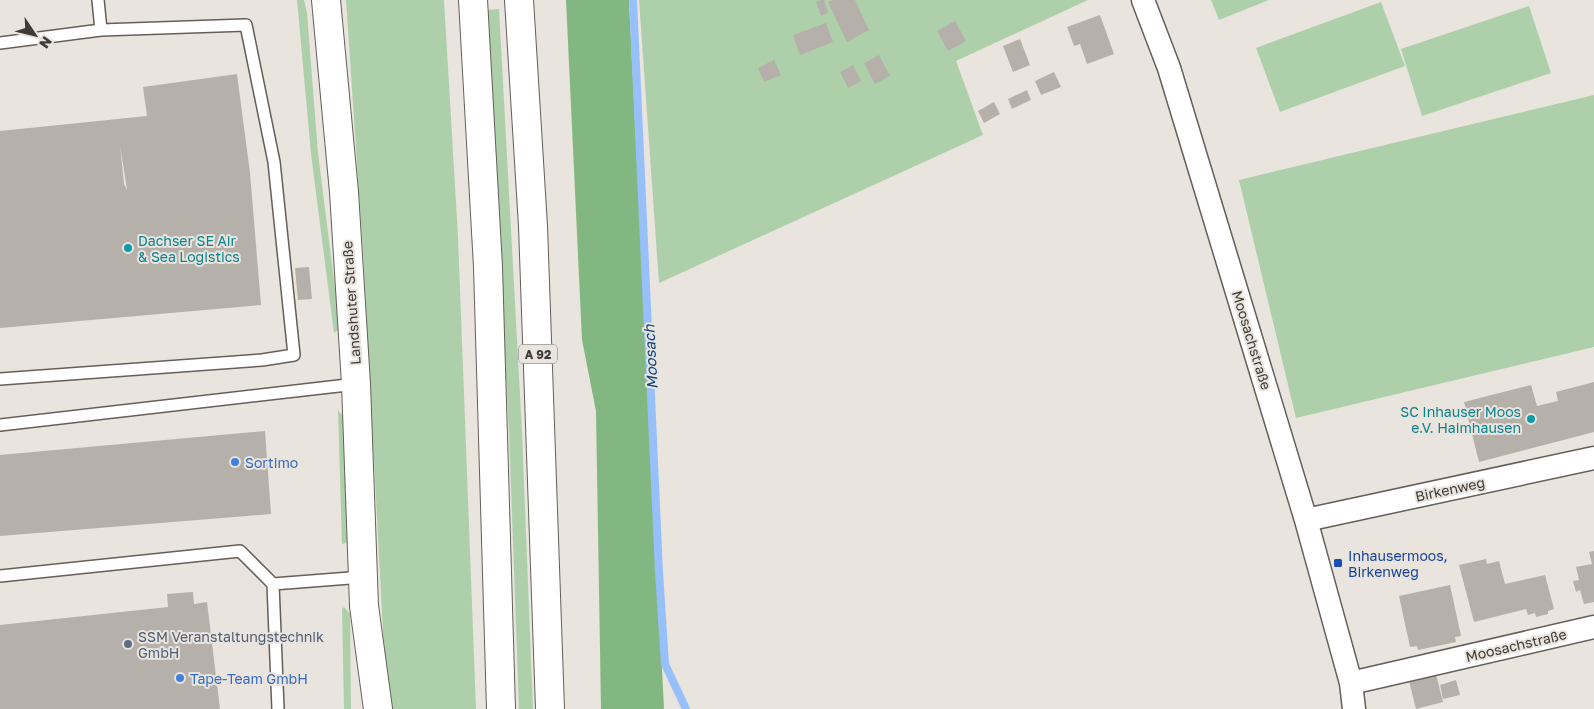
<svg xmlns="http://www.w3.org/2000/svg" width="1594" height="709" font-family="'Golos Text',sans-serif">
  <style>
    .green { fill: #add0ab }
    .forest { fill: #83b781 }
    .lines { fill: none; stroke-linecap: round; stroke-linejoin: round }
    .stream { stroke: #97c0fa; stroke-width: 8 }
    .building { fill: #b6b0aa; fill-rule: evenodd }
    .service-casing { stroke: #645f59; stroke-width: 14 }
    .minor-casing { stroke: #645f59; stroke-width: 25 }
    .secondary-casing { stroke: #645f59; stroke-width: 30 }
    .motorway-casing { stroke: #645f59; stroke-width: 30 }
    .service { stroke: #fff; stroke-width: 11 }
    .minor { stroke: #fff; stroke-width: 22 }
    .secondary { stroke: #fff; stroke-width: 28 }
    .motorway { stroke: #fff; stroke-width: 28 }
    .culture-dot { fill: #0f9aa8; stroke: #e9e4dd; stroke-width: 2 }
    .shop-dot { fill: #3f7fe0; stroke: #e9e4dd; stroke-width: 2 }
    .transit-dot { fill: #1a4fb4; stroke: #e9e4dd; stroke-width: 2 }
    .service-dot { fill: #5c6f8a; stroke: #e9e4dd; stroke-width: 2 }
    .labels { text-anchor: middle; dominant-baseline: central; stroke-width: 4; stroke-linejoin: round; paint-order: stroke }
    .shield { fill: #e9e4dd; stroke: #716d6a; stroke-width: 1 }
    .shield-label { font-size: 12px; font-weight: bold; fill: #3d3a38 }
    .culture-label { font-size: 14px; fill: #0d838f; stroke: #e9e4dd; text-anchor: start }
    .street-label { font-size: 14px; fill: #3d3a38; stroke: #e9e4dd }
    .shop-label { font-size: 14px; fill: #366cbe; stroke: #e9e4dd; text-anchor: start }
    .transit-label { font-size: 14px; fill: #164399; stroke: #e9e4dd; text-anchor: start }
    .service-label { font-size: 14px; fill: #4e5e75; stroke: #e9e4dd; text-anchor: start }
    .water-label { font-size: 15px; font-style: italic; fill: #0c4385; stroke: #e9e4dd }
  </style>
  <rect width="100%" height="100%" fill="#e9e4dd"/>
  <!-- green -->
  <path class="green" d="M297,0H304L307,13L318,153L340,328L334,333L311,154Z
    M346,0H444L458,237L476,709H387L363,252Z
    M639,0H1088L956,61L983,135L659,283Z
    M1211,0H1269L1219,20Z
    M1381,2L1405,66L1280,112L1256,48Z
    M1529,6L1551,73L1422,116L1401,49Z
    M499,9L522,432L533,709H519L509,432L486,10Z
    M1594,95V347L1296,418L1239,180Z
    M338,410L344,417L348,539L346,543L342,544Z
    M344,607L350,614L351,709H344L342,609Z"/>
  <!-- forest -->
  <path class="forest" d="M566,0H629L664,709H601L596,411L582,340Z"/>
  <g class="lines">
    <!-- stream -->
    <path class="stream" d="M633,0L659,572L665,664L686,709"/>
  </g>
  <!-- building -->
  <path class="building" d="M821,0H824L828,13L821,16L816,2Z
    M833,0H855L869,30L847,42L828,2Z
    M1100,15L1114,54L1087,64L1080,44L1074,46L1067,27Z
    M955,21L966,41L948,51L937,31Z
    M826,23L833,42L800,55L793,35Z
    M1020,39L1030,65L1013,72L1003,46Z
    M879,55L890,76L875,84L864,63Z
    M774,60L781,75L764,82L758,68Z
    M853,65L861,81L848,88L840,72Z
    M1054,72L1061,87L1041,95L1035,81Z
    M237,74L250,173L261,305L0,328V131L147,116L143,87ZM120,145L127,190L124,184Z
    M1027,90L1031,100L1012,109L1008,99Z
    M994,102L1000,114L984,123L978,111Z
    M309,267L312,299L298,300L295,268Z
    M1594,382V432L1479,462L1464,402L1531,385L1537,406L1558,401L1556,392Z
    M265,431L271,514L0,536V455Z
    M1594,551V602L1584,604L1580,590L1576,592L1573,581L1579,580L1576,567L1592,564L1589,552Z
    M1486,559L1487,564L1499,561L1505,584L1545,575L1554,609L1548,611V614L1536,617L1535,613L1528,615L1526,609L1474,622L1459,565Z
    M1450,585L1461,636L1455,637L1456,642L1418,650L1417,646L1410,647L1399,596Z
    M193,592L194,604L207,602L220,709H0V625L168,607L167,594Z
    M1436,674L1443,702L1416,709L1409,681Z
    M1456,680L1460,695L1443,699L1440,685Z"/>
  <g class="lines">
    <!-- service casing -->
    <g class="service-casing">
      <path id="service" d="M98,0L101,30
        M0,43L101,30L246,25L274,162L294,355L262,360L0,379
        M0,425L356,384
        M0,576L240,551L273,584L363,577
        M273,584L278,709"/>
    </g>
    <!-- minor casing -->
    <g class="minor-casing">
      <path id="minor" d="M1143,0L1169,68L1306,520L1351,683L1354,709
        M1306,520L1594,458
        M1351,683L1594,627"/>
    </g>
    <!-- secondary casing -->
    <g class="secondary-casing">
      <path id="secondary" d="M326,0L344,192L356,384L364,606L378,709"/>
    </g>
    <!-- motorway casing -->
    <g class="motorway-casing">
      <path id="motorway" d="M473,0L488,267L501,709
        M519,0L533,226L550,709"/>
    </g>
    <!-- service -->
    <use href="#service" class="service"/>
    <!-- minor -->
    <use href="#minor" class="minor"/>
    <!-- secondary -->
    <use href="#secondary" class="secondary"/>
    <!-- motorway -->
    <use href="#motorway" class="motorway"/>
  </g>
  <!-- markers -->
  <g class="culture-dot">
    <circle cx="128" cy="248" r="5"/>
    <circle cx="1531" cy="419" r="5"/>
  </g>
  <g class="shop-dot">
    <circle cx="235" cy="462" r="5"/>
    <circle cx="180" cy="678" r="5"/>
  </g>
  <rect class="transit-dot" x="1333" y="558" width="10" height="10" rx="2.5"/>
  <circle class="service-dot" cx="128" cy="644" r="5"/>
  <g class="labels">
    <!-- shield labels -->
    <rect class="shield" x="519" y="344.5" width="38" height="19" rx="4"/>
    <g class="shield-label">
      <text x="538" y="354">A 92</text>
    </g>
    <!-- culture labels -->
    <g class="culture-label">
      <text x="138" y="240">Dachser SE Air<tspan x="138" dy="16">&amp; Sea Logistics</tspan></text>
      <text x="1521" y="411" text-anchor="end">SC Inhauser Moos<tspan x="1521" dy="16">e.V. Haimhausen</tspan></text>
    </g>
    <!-- street labels -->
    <g class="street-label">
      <text transform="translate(351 303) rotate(-94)">Landshuter Straße</text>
      <text transform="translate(1252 340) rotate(73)">Moosachstraße</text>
      <text transform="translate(1450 489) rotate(-12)">Birkenweg</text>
      <text transform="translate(1516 645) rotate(-13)">Moosachstraße</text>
    </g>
    <!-- shop labels -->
    <g class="shop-label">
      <text x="245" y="462">Sortimo</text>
      <text x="190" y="678">Tape-Team GmbH</text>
    </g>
    <!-- transit labels -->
    <g class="transit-label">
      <text x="1348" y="555">Inhausermoos,<tspan x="1348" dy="16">Birkenweg</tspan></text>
    </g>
    <!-- service labels -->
    <g class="service-label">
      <text x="138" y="636">SSM Veranstaltungstechnik<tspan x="138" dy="16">GmbH</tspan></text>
    </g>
    <!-- water labels -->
    <g class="water-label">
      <text transform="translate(650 357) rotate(-93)">Moosach</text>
    </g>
  </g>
  <!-- north arrow -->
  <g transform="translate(35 35) rotate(125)" stroke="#e9e4dd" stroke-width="4" paint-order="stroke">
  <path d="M0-4L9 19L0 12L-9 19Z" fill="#3d3a38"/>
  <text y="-8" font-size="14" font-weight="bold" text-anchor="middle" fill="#3d3a38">N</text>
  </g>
</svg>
